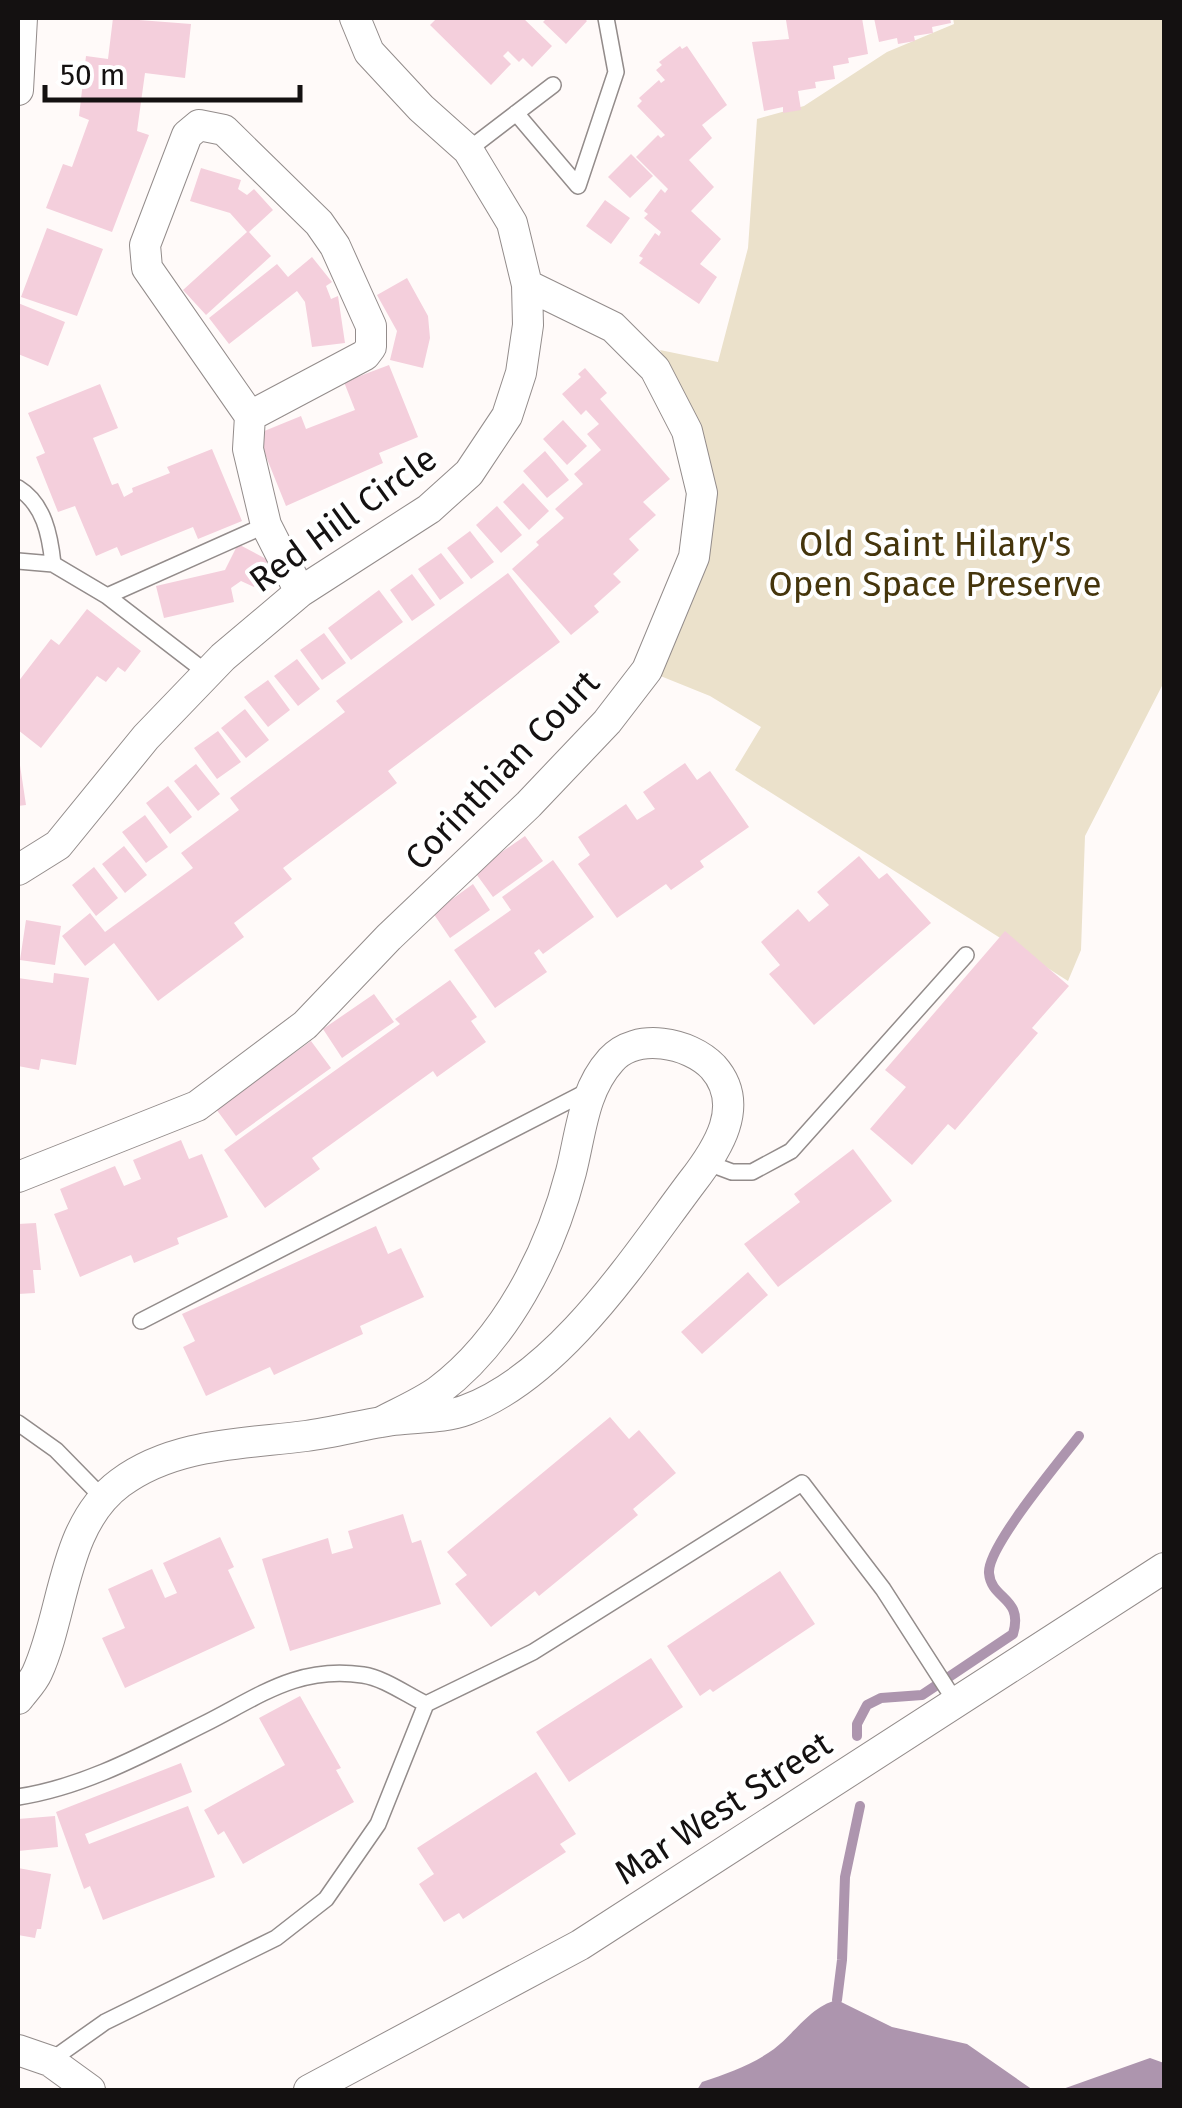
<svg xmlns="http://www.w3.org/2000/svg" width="1182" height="2108" font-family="'Fira Sans',sans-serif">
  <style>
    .green { fill: #ebe1cb }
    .water { fill: #ad95ae }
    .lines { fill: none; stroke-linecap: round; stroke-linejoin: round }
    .stream { stroke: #ad95ae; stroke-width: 10 }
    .building { fill: #f4cfdc }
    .service-casing { stroke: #938c8b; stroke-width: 18 }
    .minor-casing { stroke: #938c8b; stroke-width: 32 }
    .service { stroke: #fff; stroke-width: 15 }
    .minor { stroke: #fff; stroke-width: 30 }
    .labels { text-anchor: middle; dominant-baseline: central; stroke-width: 8; stroke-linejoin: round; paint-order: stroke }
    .street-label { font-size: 35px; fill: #141111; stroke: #fff }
    .park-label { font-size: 35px; fill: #45350c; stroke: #fff }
  </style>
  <rect width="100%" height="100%" fill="#fffaf9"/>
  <!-- green -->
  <path class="green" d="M953,18H1164V682L1085,836L1081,950L1068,981L735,770L761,727L710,696L658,675L701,557L693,415L660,350L718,362L748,248L757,119L804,106L887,52L954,24Z"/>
  <!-- water -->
  <path class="water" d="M837,2000L892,2027L967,2044L1033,2090H697L702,2082C728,2073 752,2065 774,2049C795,2033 811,2006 837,2000Z
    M1150,2058L1164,2063V2090H1060Z"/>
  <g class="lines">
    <!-- stream -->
    <path class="stream" d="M857,1736V1724L867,1705L881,1698L922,1695L1013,1634C1024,1597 991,1600 989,1573C987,1547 1060,1461 1079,1436
      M837,2000L842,1960L845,1877L860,1806"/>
  </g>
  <!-- building -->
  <path class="building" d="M113,18L191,24L185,78L145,73L137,131L149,135L112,232L46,208L63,164L72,167L89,120L79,116L86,56L108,59Z
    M437,18H523L552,46L532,67L523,58L519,62L508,51L503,56L511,64L491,85L430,25Z
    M547,18H584L587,21L566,44L543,22Z
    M803,18H862L868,54L848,58L849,63L833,66L835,79L815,82L816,88L798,91L801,110L783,113V107L764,111L752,42L789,39L786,20Z
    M874,18H950L951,23L932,27L933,33L914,36L915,41L898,44L897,38L879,42Z
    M680,46L682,49L687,46L727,105L702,125L712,138L689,160L714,187L691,211L721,239L700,264L717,277L699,304L639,263L643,258L639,256L655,233L659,236L661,232L644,218L648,214L644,211L661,189L665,193L668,189L636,157L658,135L661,138L665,135L637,106L642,101L639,98L659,80L661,83L665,80L656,70L662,65L659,62Z
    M631,154L653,176L630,198L608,177Z
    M201,168L241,180L238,189L247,195L254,189L273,210L249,232L271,256L206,315L183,290L247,232L230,213L190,201Z
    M605,200L630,218L611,244L586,226Z
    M47,228L103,249L77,316L21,297Z
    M312,257L332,282L326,286L331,299L338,296L345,343L312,347L305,302L297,291L229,344L209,318L277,264L288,277Z
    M407,278L428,316L430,338L423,368L390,360L397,331L377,295Z
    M18,303L65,322L48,366L18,354Z
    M389,365L418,437L379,453L383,463L286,506L257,434L301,416L306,429L355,410L344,382Z
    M585,368L607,393L600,399L670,479L643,502L656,515L629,539L639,550L613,574L621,582L594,606L599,612L571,635L512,569L539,545L536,542L564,518L555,509L583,484L574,474L601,450L587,434L599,424L586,410L581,415L562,394L581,377L578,374Z
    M100,384L118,428L93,438L112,485L118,483L124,497L133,492L132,488L170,473L167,467L212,449L242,521L198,539L193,527L121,556L117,547L96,556L75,506L58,512L36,457L45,453L28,413Z
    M563,420L587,446L567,465L543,439Z
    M545,451L569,480L547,498L523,471Z
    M523,483L549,511L529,530L503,502Z
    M497,506L522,535L501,553L476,525Z
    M470,531L494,562L471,579L447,548Z
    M238,544L268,560L254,587L241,581L231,588L234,602L164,618L156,586L225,570Z
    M441,553L464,583L440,600L418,569Z
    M508,573L560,642L388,771L397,783L283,868L292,879L234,923L244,937L158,1001L114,943L85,966L62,936L90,913L105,932L193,868L181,853L239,810L230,798L345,712L336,701Z
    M412,574L435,605L412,621L390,590Z
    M379,590L403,622L351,660L328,628Z
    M87,609L141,651L125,672L118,667L106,682L97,676L41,748L18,730V682L51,639L59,645Z
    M324,633L346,663L322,680L300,650Z
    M297,659L320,689L298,706L274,676Z
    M268,680L290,710L268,727L244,697Z
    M245,709L269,740L246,758L221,728Z
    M218,731L241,762L217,779L194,748Z
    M18,752L26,805L18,806Z
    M685,763L697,780L710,771L749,827L700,861L704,867L671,890L666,884L617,918L578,864L590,855L578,837L626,804L637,820L655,809L643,792Z
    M196,764L220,794L198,811L174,781Z
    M168,786L192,817L170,834L146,803Z
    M145,815L168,847L146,863L122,832Z
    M525,836L543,861L493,897L474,871Z
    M124,846L147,875L125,893L102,864Z
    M859,856L879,879L887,873L931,923L814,1025L769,974L780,965L761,942L798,909L809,922L829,905L817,892Z
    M553,860L594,917L543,954L539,949L534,953L547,972L495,1008L454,950L511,910L502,897Z
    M94,867L118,898L96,916L72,885Z
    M473,884L490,910L450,938L433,913Z
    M26,920L61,926L55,965L20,960Z
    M1005,931L1069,986L1032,1028L1038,1033L955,1130L948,1124L912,1165L870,1129L906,1087L885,1070Z
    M54,973L89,978L76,1065L41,1059L39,1070L18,1066V978L53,983Z
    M450,980L477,1017L471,1021L486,1042L437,1077L433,1071L312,1158L320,1169L265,1208L224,1150L400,1024L395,1019Z
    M374,994L394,1022L342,1058L323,1029Z
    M311,1041L331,1068L236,1136L216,1109Z
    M181,1140L189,1159L202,1154L228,1217L177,1238L179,1244L134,1263L131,1255L80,1277L54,1214L68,1209L60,1189L115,1166L124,1186L141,1179L133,1160Z
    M853,1149L892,1201L778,1287L744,1244L800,1202L794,1194Z
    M36,1223L41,1270H33L35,1293L18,1294V1224Z
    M376,1226L388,1254L401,1248L424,1297L360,1326L363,1334L274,1375L270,1367L206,1396L183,1347L195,1341L182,1314Z
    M748,1272L768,1295L702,1354L681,1332Z
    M610,1417L629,1439L639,1430L676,1473L633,1509L638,1515L539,1596L535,1591L491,1627L455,1584L467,1575L447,1552Z
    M403,1514L412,1543L421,1540L441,1604L290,1651L262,1559L328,1538L332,1554L353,1548L348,1531Z
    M220,1537L234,1567L228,1570L255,1628L125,1688L102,1638L125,1628L108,1589L152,1569L165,1598L177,1593L163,1563Z
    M780,1571L815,1624L713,1692L710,1689L700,1696L667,1646Z
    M651,1658L683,1707L569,1782L536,1732Z
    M300,1696L341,1768L336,1770L354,1802L243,1864L224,1831L218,1835L204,1810L285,1765L259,1718Z
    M181,1763L192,1792L85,1834L89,1844L188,1806L215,1877L103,1920L90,1886L84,1889L56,1812Z
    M536,1772L576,1834L560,1844L566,1852L463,1919L459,1913L444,1922L419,1884L434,1874L417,1848Z
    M55,1816L58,1847L18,1851V1819Z
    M18,1868L51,1874L41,1929H37L35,1938L18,1935Z"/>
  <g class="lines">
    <!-- service casing -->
    <g class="service-casing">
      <path id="service" d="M516,113L578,186L616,72L606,18
        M468,150L553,85
        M18,488C44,504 50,535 53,564
        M18,561L53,564L107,596L207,673
        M107,596L266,525
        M708,1163L732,1172H752L791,1151L966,955
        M141,1321L588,1091
        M18,1423L56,1450L102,1497
        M18,1797C84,1787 144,1754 204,1724C258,1697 298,1665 363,1675C384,1678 407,1695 426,1704
        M50,2061L105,2022L276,1938L326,1899L378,1824L426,1704L533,1652L802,1483L883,1589L957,1704"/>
    </g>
    <!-- minor casing -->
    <g class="minor-casing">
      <path id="minor" d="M18,90L22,18
        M250,416L365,355L371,347V326L335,246L319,223L224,130L199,125L187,135L145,245L147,268L250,416L248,449L266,525L300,592
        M18,870L58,845L146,737L223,657L300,592L429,509L469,473L507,416L521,373L528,325L527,285L512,223L468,150L421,108L369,52L355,18
        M18,1177L197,1106L305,1025L389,937L529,804L607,722L647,670L694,557L702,493L687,431L655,369L613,327L527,285
        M18,1699C24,1691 33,1682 37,1673C65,1612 62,1526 120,1483C174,1443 243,1444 306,1436C336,1432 365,1424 394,1420C417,1417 445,1418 466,1410C560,1375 634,1259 692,1182C717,1150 747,1105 713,1067C689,1042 636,1032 611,1060C583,1091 581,1133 571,1172C550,1253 506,1340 438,1391C421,1403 400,1412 381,1422
        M18,2050L50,2061L90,2090
        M309,2090L580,1945L1164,1568"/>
    </g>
    <!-- service -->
    <use href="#service" class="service"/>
    <!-- minor -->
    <use href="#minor" class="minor"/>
  </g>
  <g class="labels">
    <!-- street labels -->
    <g class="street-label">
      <text transform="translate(343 519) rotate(-36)">Red Hill Circle</text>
      <text transform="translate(502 770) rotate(-46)">Corinthian Court</text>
      <text transform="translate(723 1808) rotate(-33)">Mar West Street</text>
    </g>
    <!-- park labels -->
    <g class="park-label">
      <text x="935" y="544">Old Saint Hilary's<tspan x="935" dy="40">Open Space Preserve</tspan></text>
    </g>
  </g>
  <!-- border -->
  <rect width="1182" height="2108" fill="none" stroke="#141111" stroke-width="40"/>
  <!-- scale -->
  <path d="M45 85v15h255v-15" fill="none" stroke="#141111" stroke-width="5"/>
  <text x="60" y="85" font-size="30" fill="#141111" stroke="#ffffff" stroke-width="8" paint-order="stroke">50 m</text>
</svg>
